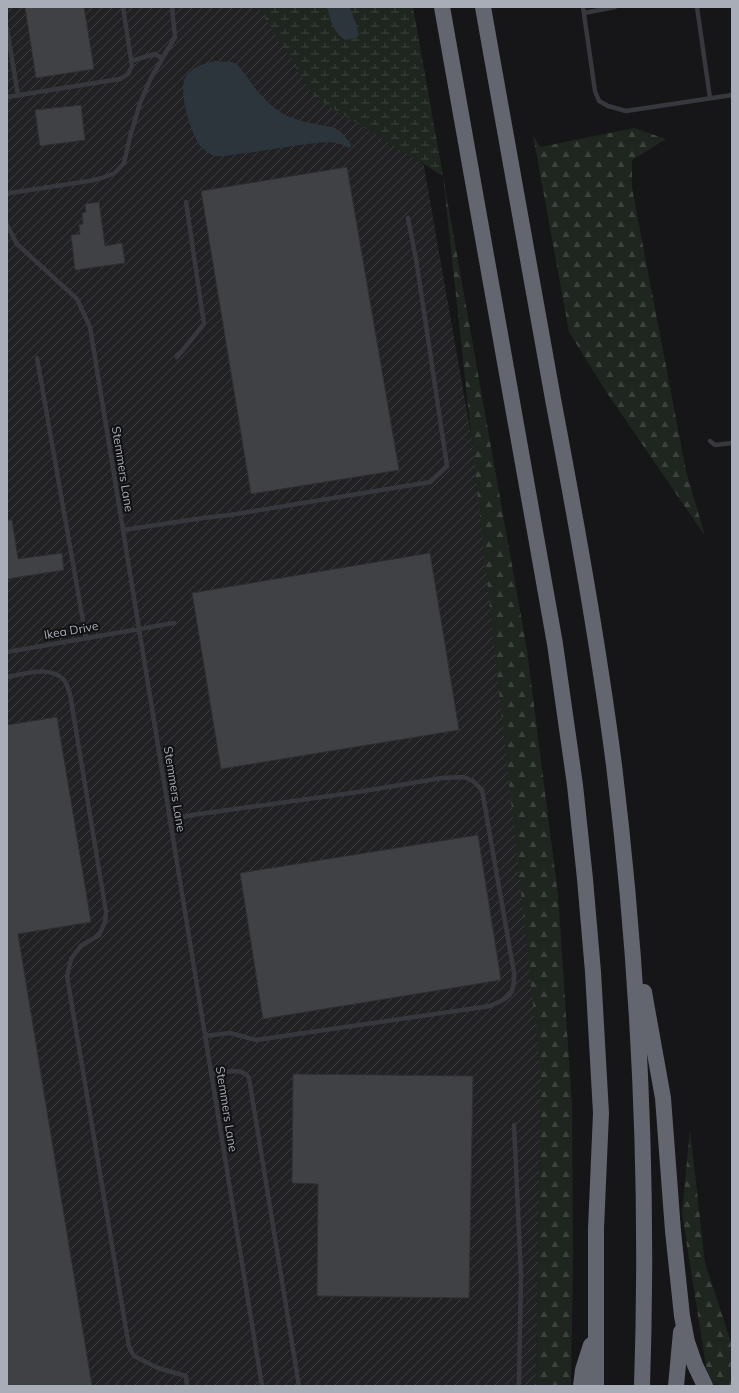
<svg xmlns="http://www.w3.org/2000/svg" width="739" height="1393" font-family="Mulish,sans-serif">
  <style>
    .industrial { fill: url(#industrial-furrows) }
    .forest { fill: url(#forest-firs) }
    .wetland { fill: url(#wetland-marsh) }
    .water { fill: #2c353c }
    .building { fill: #404145; stroke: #303034 }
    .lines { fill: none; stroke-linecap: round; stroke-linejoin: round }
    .service { stroke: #37383d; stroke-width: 4.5 }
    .motorway { stroke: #63666e; stroke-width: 16 }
    .labels { text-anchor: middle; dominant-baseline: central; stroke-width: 4; stroke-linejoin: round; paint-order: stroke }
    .street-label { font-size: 12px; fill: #a8adb8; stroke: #111113 }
  </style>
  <defs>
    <pattern id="industrial-furrows" width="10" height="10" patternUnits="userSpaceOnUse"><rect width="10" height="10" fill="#222225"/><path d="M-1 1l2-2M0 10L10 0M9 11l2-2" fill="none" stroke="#3f3f43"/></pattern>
    <pattern id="forest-firs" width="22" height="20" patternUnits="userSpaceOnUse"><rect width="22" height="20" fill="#1e261f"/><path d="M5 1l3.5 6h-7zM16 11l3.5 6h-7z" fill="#3c433d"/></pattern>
    <pattern id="wetland-marsh" width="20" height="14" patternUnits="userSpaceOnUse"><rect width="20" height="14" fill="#1e261f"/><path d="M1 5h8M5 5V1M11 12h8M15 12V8" fill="none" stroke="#3c433d"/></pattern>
  </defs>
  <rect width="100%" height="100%" fill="#161618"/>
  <!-- industrial -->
  <path class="industrial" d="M7,7H396L536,805L541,1077L536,1386H7Z"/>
  <!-- forest -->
  <path class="forest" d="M634,128L666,139L632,160V188L686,471L705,536L605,390L569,332L533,135L540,147Z
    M443,176L527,650L558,895L572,1106L573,1253L571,1386H536L541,1077Z
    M690,1130L705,1263L732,1345V1386H716L708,1379L682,1214Z"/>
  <!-- wetland -->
  <path class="wetland" d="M258,7H413L443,176L314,97Z"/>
  <!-- water -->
  <path class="water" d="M327,7H350L358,31L359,35L356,38L345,40C334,33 330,20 327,7Z
    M215,61L232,62L238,65L258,92L272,106L285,115L301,121L335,128L342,133L351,144V147L348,148C346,146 343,145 340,144C327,140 313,144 300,145C279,148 258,152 237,154C229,155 219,158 212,155C209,153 204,150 202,148C191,136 177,90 186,76C192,67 205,63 215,61Z"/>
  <!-- building -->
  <path class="building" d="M25,7H84L94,69L36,78Z
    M81,105L85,140L40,146L35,110Z
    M347,167L399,470L251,494L201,191Z
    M99,202L105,246L122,243L125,263L75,270L71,235L80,234L79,225L83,224L82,213L86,212L85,204Z
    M7,520H12L18,559L62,553L64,570L7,579Z
    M430,553L459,730L221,769L192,593Z
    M57,717L91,922L18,934L92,1386H7V725Z
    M478,835L501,980L263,1019L240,873Z
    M293,1074L473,1076L469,1298L317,1296L318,1184L292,1183Z"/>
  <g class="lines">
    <!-- service -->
    <path class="service" d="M583,7L595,91L599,101L608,106L626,111L732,95
      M697,7L710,98
      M584,13L615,7
      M7,28L18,96
      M131,61L155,54L162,58
      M7,97L120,79L128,74L132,66L123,7
      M7,195L10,193L89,181L102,178L115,173L124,163L130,137L140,103L151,78L175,37L172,7
      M7,225L17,244L77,299L90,327L262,1386
      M177,357L204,324L186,202
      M37,358L86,638
      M710,441L715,445L732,443
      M123,530L203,518L230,515L430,482L447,466L417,265L408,218
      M7,652L174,623
      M7,677C25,674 50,665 64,680C67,683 68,690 70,694L106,912L105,922L99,935L81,946L71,959L67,976L129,1347L134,1356L158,1368L186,1376L187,1386
      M170,820L192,815L358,792L442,778L464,777L473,781L482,790L514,973C515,995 509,998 490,1006L256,1040L230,1033L205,1036
      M211,1074C223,1073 243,1066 249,1078L299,1386
      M514,1125L521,1275L519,1386"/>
    <!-- motorway -->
    <path class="motorway" d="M442,7L555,644L575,785L585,879L593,972L601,1113L596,1229V1386
      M483,7C506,138 530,269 553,399C576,521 598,642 614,765C639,971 649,1179 642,1386
      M644,992L663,1098L673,1231L682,1316L687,1342L695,1365L705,1386
      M581,1386L583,1370L591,1345
      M676,1386L681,1332"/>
  </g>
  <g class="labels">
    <!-- street labels -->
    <g class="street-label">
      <text transform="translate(123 469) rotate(81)">Stemmers Lane</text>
      <text transform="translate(71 630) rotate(-10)">Ikea Drive</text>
      <text transform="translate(175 789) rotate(81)">Stemmers Lane</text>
      <text transform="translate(227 1109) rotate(81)">Stemmers Lane</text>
    </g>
  </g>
  <!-- border -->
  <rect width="739" height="1393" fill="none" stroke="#a8adb8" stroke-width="16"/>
</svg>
